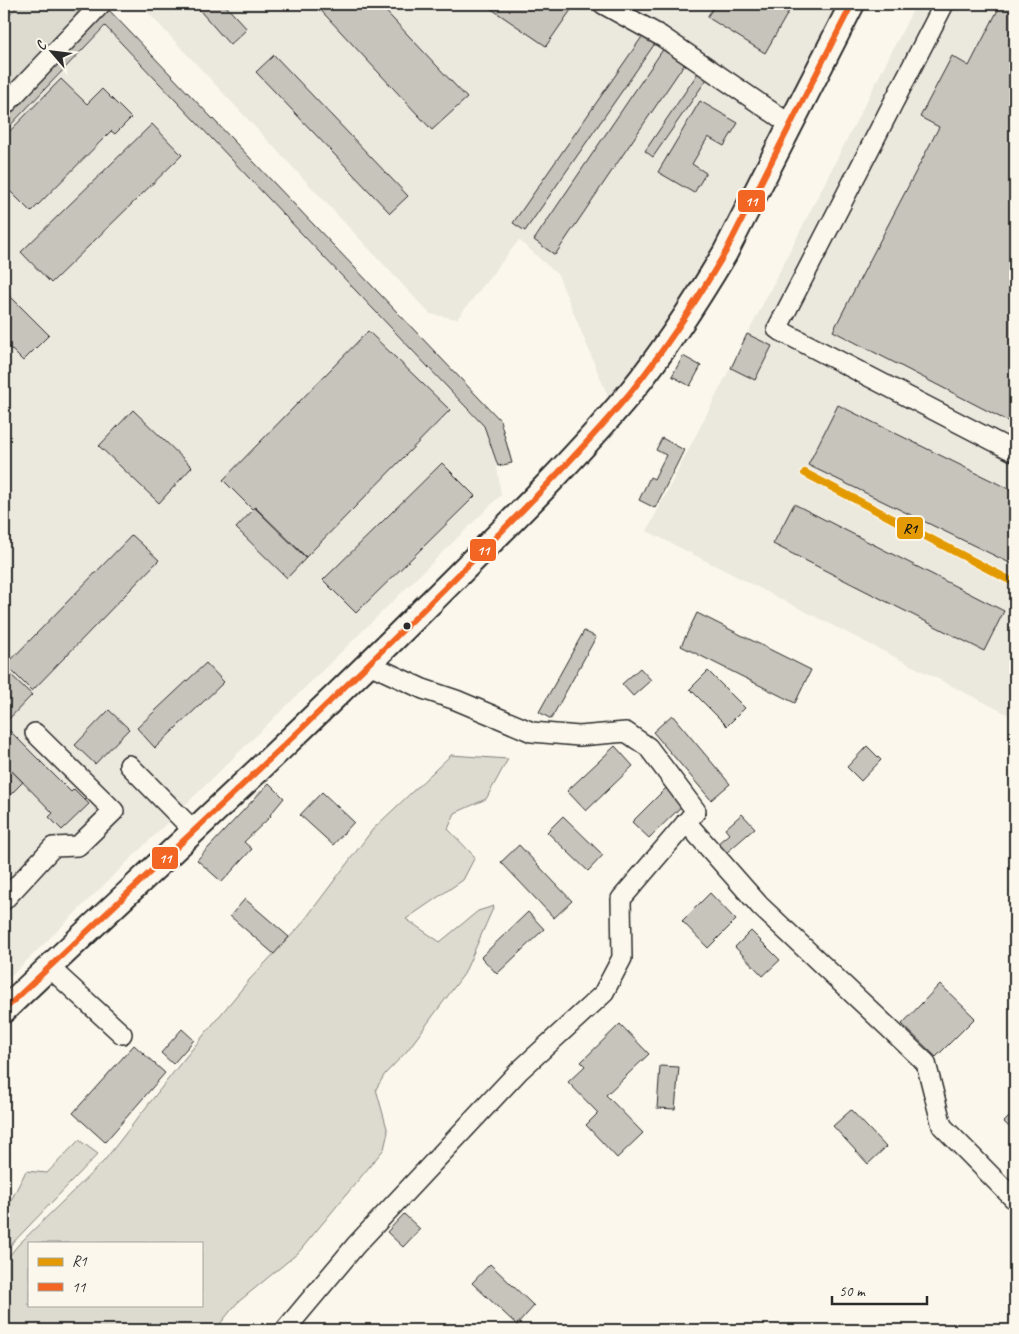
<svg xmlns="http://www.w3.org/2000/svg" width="1019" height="1334" font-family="Caveat,sans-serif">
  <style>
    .built { fill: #ebe8de }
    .green { fill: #dddad0; stroke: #84827e; fill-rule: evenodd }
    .building { fill: #c7c4bc; stroke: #2b2b2b }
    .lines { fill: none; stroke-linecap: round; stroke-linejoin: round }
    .minor-casing { stroke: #2b2b2b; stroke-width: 22 }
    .major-casing { stroke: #2b2b2b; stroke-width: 28 }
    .minor { stroke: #fbf7ec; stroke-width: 19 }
    .major { stroke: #fbf7ec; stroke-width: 24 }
    .bus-1-casing { stroke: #fbf7ec; stroke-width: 10 }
    .bus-1 { stroke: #f26522; stroke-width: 6 }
    .rail-1-casing { stroke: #fbf7ec; stroke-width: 11 }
    .rail-1 { stroke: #e39a04; stroke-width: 8 }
    .bus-dot { fill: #2b2b2b; stroke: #fbf7ec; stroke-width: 2 }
    .line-badge { stroke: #fbf7ec; stroke-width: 2 }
    .badge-label { font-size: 14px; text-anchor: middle; font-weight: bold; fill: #fff }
    .pale-badge-label { font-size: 14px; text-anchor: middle; font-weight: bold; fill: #111 }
  </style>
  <rect width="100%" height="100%" fill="#fbf7ec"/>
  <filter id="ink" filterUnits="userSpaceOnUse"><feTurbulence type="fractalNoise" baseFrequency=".02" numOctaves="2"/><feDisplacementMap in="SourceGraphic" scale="10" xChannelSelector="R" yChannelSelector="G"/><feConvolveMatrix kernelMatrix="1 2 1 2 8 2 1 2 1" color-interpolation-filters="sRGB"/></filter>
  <g filter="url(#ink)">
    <!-- built -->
    <path class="built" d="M140,4H842L710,265L611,404L558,275L519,240L457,319L430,314Z
      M916,4H1015V718L647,531Z
      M105,27L483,426L497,466L501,495L4,983V133Z"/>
    <!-- green -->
    <path class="green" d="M19,4H79L81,5L73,21L4,95V21Z
      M451,755L508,759L486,799L455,813L448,829L475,857L463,880L406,919L440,942L478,911L494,906L464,974L407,1051L385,1074L376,1089L388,1132L384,1149L298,1253L237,1303L215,1330H4V1262L18,1245L104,1161L180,1064L250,979L300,926L373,829ZM29,1243H201V1305H29Z
      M79,1140L98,1154L4,1252V1214L26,1171L47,1173Z"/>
    <!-- building -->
    <path class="building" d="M194,4H224L247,29L230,45Z
      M315,4H379L467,98L432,130Z
      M484,4H568L573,7L546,46Z
      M716,4H793L765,53L707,17Z
      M1001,4H1015V425L833,331L939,127L920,117L952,56L969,66Z
      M108,9L500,420L512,463L498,466L484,426L105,26L4,132V117Z
      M644,34L656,42L525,231L513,223Z
      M664,48L685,63L555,255L534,240Z
      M274,55L408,196L390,213L256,72Z
      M700,70L709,76L653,157L645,151Z
      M61,79L87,104L102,89L131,118L115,134L111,131L31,212L7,188L4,191V137Z
      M700,101L738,123L724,146L708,137L692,164L706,173L694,193L658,172Z
      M152,124L182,155L51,283L21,252Z
      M4,290L49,335L23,361L4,342Z
      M368,331L450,410L306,557L255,507L252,509L223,480Z
      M747,334L772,346L755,380L731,368Z
      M683,356L701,366L690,386L672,376Z
      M838,405L1015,492V562L1014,565L808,465Z
      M133,410L192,467L159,503L99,446Z
      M662,438L684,450L655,508L639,500L650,477L654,479L666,455L656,450Z
      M442,463L475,496L356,613L323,580Z
      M794,504L1004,611L984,651L773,544Z
      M255,508L306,558L287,578L236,528Z
      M132,535L159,560L32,691L6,665Z
      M697,613L811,670L795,703L681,646Z
      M584,631L596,637L551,719L539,712Z
      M206,663L224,682L155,748L137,728Z
      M4,668L32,695L4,724Z
      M640,668L651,680L633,696L622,684Z
      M708,671L745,708L727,726L690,689Z
      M109,710L129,729L95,764L75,745Z
      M672,715L730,784L711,800L653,732Z
      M9,730L71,792L74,789L89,804L62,830L49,817L53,813L4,763V735Z
      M615,746L633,766L586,811L567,791Z
      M867,746L881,760L861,781L847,767Z
      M4,763L23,782L4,801Z
      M269,783L284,798L270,815L271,816L244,842L252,849L222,882L197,860Z
      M666,788L683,805L649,838L632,822Z
      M322,792L354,822L333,845L300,815Z
      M742,814L755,828L725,854L717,844L729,834L725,829Z
      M563,816L603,855L588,871L547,832Z
      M519,845L572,901L554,918L501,862Z
      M710,893L736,920L708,948L682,921Z
      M245,899L289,937L274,954L230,916Z
      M528,912L544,929L497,974L481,957Z
      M751,931L780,960L763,976L735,947Z
      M940,984L975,1018L936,1057L902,1024Z
      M620,1024L649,1054L606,1095L643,1133L617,1158L586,1125L598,1113L568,1082L585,1066L581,1062Z
      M182,1029L194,1040L173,1064L161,1053Z
      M134,1045L165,1073L105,1142L73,1113Z
      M660,1066L679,1067L675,1109L657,1108Z
      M851,1110L886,1147L868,1164L833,1126Z
      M1015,1111V1133L1004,1122Z
      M404,1214L420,1229L403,1247L387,1232Z
      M490,1264L534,1306L517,1325L472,1283Z"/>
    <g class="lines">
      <!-- minor casing -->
      <g class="minor-casing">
        <path id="minor" d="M603,4L661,36L791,125
          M944,4L777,329L1015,452
          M4,106L101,4
          M129,765L193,830
          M686,822L760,906L926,1063L942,1126L1015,1200
          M4,900L53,847L78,846L114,811L35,733
          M49,967L122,1034
          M285,1330L356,1245L519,1071L603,994L622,958L621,899L696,811L648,747L626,732L579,736L532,732L456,700L423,689L369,664"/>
      </g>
      <!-- major casing -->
      <g class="major-casing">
        <path id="major" d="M4,1010C145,876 289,744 427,606C496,537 567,468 630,393C664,351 697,300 725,253L852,4"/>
      </g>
      <!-- minor -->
      <use href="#minor" class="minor"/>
      <!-- major -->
      <use href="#major" class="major"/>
      <!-- bus-1 casing -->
      <g class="bus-1-casing">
        <path id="bus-1" d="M4,1010C145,876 289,744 427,606C496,537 567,468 630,393C664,351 697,300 725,253L852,4"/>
      </g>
      <!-- bus-1 -->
      <use href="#bus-1" class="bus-1"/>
      <!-- rail-1 casing -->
      <g class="rail-1-casing">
        <path id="rail-1" d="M805,473L1015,583"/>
      </g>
      <!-- rail-1 -->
      <use href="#rail-1" class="rail-1"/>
    </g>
  </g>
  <!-- markers -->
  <circle class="bus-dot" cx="407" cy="626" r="4.5"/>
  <g class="line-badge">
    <rect x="737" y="189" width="29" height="24" rx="5" fill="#f26522"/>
    <rect x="896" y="516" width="28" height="24" rx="5" fill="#e39a04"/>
    <rect x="469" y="538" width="28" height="24" rx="5" fill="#f26522"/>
    <rect x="151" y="846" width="28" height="24" rx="5" fill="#f26522"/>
  </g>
  <g class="badge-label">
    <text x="751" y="206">11</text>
    <text x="483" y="555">11</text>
    <text x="165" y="863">11</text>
  </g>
  <g class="pale-badge-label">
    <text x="910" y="533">R1</text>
  </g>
  <!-- margin -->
  <rect width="1019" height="1334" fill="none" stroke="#fbf7ec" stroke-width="20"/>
  <rect x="10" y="10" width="999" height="1314" fill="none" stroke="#2b2b2b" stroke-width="2" filter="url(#ink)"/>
  <!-- legend -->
  <rect x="28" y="1242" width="175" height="65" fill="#fbf7ec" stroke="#a8a59f"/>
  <rect x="38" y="1258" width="25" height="8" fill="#e39a04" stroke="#a8a59f"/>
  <text x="72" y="1266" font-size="15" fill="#2b2b2b">R1</text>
  <rect x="38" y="1283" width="25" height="8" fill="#f26522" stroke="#a8a59f"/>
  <text x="72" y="1292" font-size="15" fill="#2b2b2b">11</text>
  <!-- north arrow -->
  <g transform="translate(52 52) rotate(298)" stroke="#fbf7ec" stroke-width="4" paint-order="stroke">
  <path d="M0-4L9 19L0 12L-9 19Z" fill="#2b2b2b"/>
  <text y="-8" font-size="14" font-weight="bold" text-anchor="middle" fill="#2b2b2b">С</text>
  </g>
  <!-- scale -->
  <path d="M832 1296v8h95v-8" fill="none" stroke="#2b2b2b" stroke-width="2.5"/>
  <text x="839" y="1296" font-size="15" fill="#2b2b2b" stroke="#fbf7ec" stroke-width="4" paint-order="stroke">50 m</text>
</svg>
